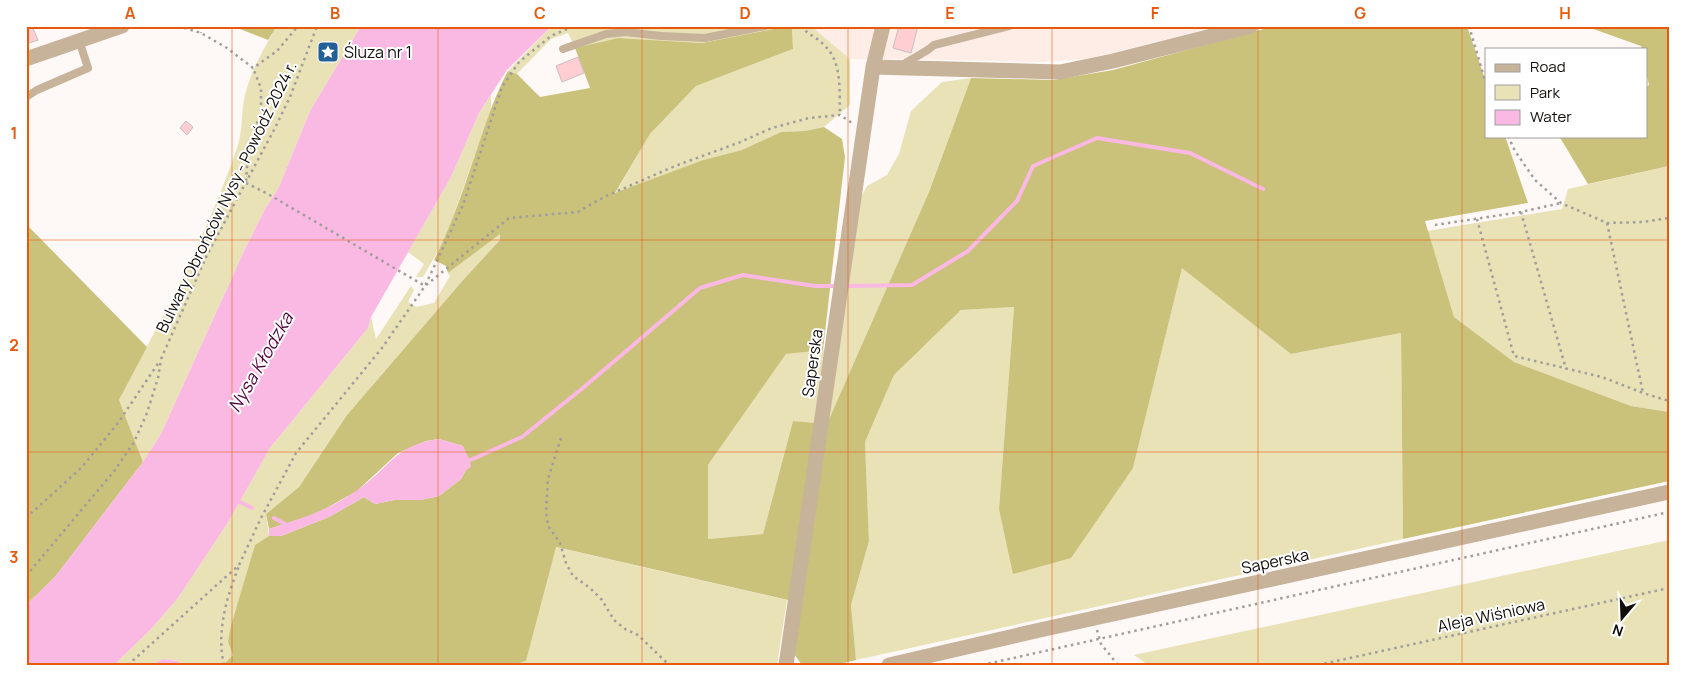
<svg xmlns="http://www.w3.org/2000/svg" width="1695" height="691" font-family="Manrope,sans-serif">
  <style>
    .built { fill: #feede7 }
    .green { fill: #e8e2b6 }
    .forest { fill: #cac17b }
    .water { fill: #f9b9e2 }
    .lines { fill: none; stroke-linecap: round; stroke-linejoin: round }
    .stream { stroke: #f9b9e2; stroke-width: 4 }
    .building { fill: #feced3; stroke: #cbbdbf }
    .path { stroke: #a19d9b; stroke-width: 2.5; stroke-dasharray: 2.5 4; stroke-linecap: butt }
    .lane { stroke: #c7b29a; stroke-width: 8 }
    .street { stroke: #c7b29a; stroke-width: 15 }
    .grid { fill: none; stroke: #e8590c; stroke-width: 1; stroke-opacity: 0.55 }
    .labels { text-anchor: middle; dominant-baseline: central; stroke-width: 4; stroke-linejoin: round; paint-order: stroke }
    .poi-label { font-size: 16px; fill: #110d0b; stroke: #fff; text-anchor: start }
    .street-label { font-size: 16px; fill: #110d0b; stroke: #fff }
    .water-label { font-size: 18px; font-style: italic; fill: #520840; stroke: #fff }
    .neatline { fill: none; stroke: #e8590c; stroke-width: 2 }
    .grid-label { font-size: 16px; text-anchor: middle; font-weight: bold; fill: #e8590c }
  </style>
  <rect width="100%" height="100%" fill="#fef9f7"/>
  <!-- built -->
  <path class="built" d="M811,26H1219L1087,59L1039,62L910,59H850Z"/>
  <!-- green -->
  <path class="green" d="M277,26H361L310,111L279,187L265,209L244,251L161,434L143,462L119,400C162,318 207,235 237,148C244,129 240,107 247,88C253,68 266,44 277,26Z
    M552,26H788L702,43L618,38L575,48L568,33L551,39L517,74L508,71Z
    M792,26H811L850,59V105L824,127L805,131L781,132L742,150L703,160L615,194L650,134L696,86L793,49Z
    M971,78L929,192L827,424L793,421L763,534L708,539V465L786,354L823,350L837,351L858,203L867,186L887,175L899,154L911,111L942,82Z
    M491,95V109L446,237L423,277H416L424,264L408,252L451,177L479,113Z
    M1669,166V412L1631,406L1514,362L1454,317L1427,231L1562,209L1568,189Z
    M500,233V240L464,279L347,415L299,487L266,514L269,536L255,546L228,642L233,655L223,665H183L177,661L163,659L152,665H114L152,628L178,598L227,524L270,448L368,328L371,317L376,339L411,286L414,290L408,302L416,307L434,303L450,276L448,273Z
    M1182,267L1291,354L1401,333L1403,539L856,660L851,605L869,541L865,442L894,375L961,310L1014,307L999,509L1133,468Z
    M1669,540V665H1148L1134,655Z
    M555,547L787,600L777,665H513L526,661Z"/>
  <!-- forest -->
  <path class="forest" d="M232,26H277L268,40Z
    M788,26H792L793,49L696,86L650,134L615,193L703,160L742,150L781,132L805,131L824,127L842,139L845,157L823,350L786,354L708,465V539L763,534L793,421L827,424L929,192L971,78L1053,80L1113,70L1275,26H1467L1486,82V136H1505L1528,203L1425,221L1454,317L1514,362L1631,406L1669,412V481L1403,539L1401,333L1291,354L1182,268L1133,468L1071,558L1013,574L999,509L1014,307L961,310L894,375L865,442L869,541L851,605L856,660L836,665H802L794,654L801,603L556,547L526,661L513,665H223L233,655L228,642L231,626L255,545L269,536H281L329,517L364,497L375,504L394,500H421L439,496L461,479L466,470L470,467L463,446L439,439L426,441L398,453L357,491L316,514L269,529L266,514L299,487L347,415L464,279L500,240V234L448,273L446,266L434,260C453,223 465,184 478,146C487,120 495,95 508,71L517,74L540,97L590,88L575,48L618,38L702,43Z
    M1585,26H1669V166L1588,184L1559,136H1646V87L1649,85L1646,72V49H1642L1641,46Z
    M26,224L147,347L119,400L143,462L55,577L26,605Z"/>
  <!-- water -->
  <path class="water" d="M361,26H552L507,70L479,113L451,177L371,317L368,328L270,448L227,524L178,598L152,628L114,665H26V605L55,577L143,462L161,434L244,251L265,209L279,187L310,111Z
    M439,439L463,446L470,461L471,467L466,470L461,479L439,496L421,500H394L375,504L364,497L329,517L281,536H269V529C300,519 329,510 356,491C389,469 394,445 439,439Z
    M163,659L177,661L183,665H152Z"/>
  <g class="lines">
    <!-- stream -->
    <path class="stream" d="M846,286L912,285L968,251L1017,201L1033,166L1097,138L1190,153L1263,189
      M466,462L522,437L584,387L700,288L743,275L815,286H839
      M236,500L252,508
      M274,518L289,526"/>
  </g>
  <!-- building -->
  <path class="building" d="M26,26H32L38,40L26,44Z
    M899,26H918L911,53L893,48Z
    M578,57L584,73L562,82L556,66Z
    M186,121L193,127L187,135L180,128Z"/>
  <g class="lines">
    <!-- path -->
    <path class="path" d="M178,26L201,33L227,48L253,68L277,51L298,26
      M199,26L201,33
      M801,26C807,34 816,37 823,44C843,61 839,91 840,115
      M1469,26L1486,84
      M1508,136L1515,151L1535,180L1561,203L1607,223L1643,222L1669,218
      M246,181L248,155L261,110V88L253,68
      M246,183L268,194L425,286L509,218L578,212L604,197L675,166L738,143L772,128L809,118L840,115L852,123
      M1521,212L1566,369
      M1477,219L1514,356L1602,377L1643,393L1669,401
      M1607,223L1643,393
      M1435,225L1521,212L1561,203
      M561,438L548,479L546,512L548,526L560,543L566,563L573,576L590,588L602,600L614,620L625,629L638,635L669,665
      M26,518L82,467L118,423L159,362
      M26,576L115,470L134,442L147,413L158,378L161,359L207,255L275,128L290,97L317,26
      M1097,630L1101,644L1118,665
      M128,665L239,565L261,518L296,453L382,348L425,286L463,205L502,87L519,62L551,36L574,26
      M224,665C216,632 227,596 239,566
      M982,665L1669,512
      M1318,665L1669,588"/>
    <!-- lane -->
    <path class="lane" d="M563,49L606,34L626,32L661,36L705,38L765,26
      M901,66C912,58 924,54 934,45L1009,26
      M26,97L37,90L88,68L79,40"/>
    <!-- street -->
    <path class="street" d="M26,59L122,26
      M873,67L1060,72L1113,61L1251,26
      M786,665L873,67L883,26
      M889,665L1040,630L1669,492"/>
  </g>
  <!-- grid -->
  <path class="grid" d="M232,26V665M438,26V665M642,26V665M848,26V665M1052,26V665M1258,26V665M1462,26V665M26,240H1669M26,452H1669"/>
  <!-- icons -->
  <defs>
    <g id="sight-square" transform="scale(1.125)"><rect x="-9" y="-9" width="18" height="18" rx="4" fill="#245f96" stroke="#fff"/><path d="M0-6L1.8-2.2L6-1.7L2.9 1.2L3.7 5.4L0 3.3L-3.7 5.4L-2.9 1.2L-6-1.7L-1.8-2.2Z" fill="#fff"/></g>
  </defs>
  <g fill-rule="evenodd">
    <use href="#sight-square" x="328" y="52"/>
  </g>
  <g class="labels">
    <!-- poi labels -->
    <g class="poi-label">
      <text x="344" y="52">Śluza nr 1</text>
    </g>
    <!-- street labels -->
    <g class="street-label">
      <text transform="translate(226 197) rotate(-64)">Bulwary Obrońców Nysy - Powódź 2024 r.</text>
      <text transform="translate(812 363) rotate(-82)">Saperska</text>
      <text transform="translate(1275 561) rotate(-12)">Saperska</text>
      <text transform="translate(1491 615) rotate(-12)">Aleja Wiśniowa</text>
    </g>
    <!-- water labels -->
    <g class="water-label">
      <text transform="translate(260 362) rotate(-60)">Nysa Kłodzka</text>
    </g>
  </g>
  <!-- border -->
  <rect width="1695" height="691" fill="none" stroke="#ffffff" stroke-width="55"/>
  <!-- legend -->
  <rect x="1485" y="48" width="162" height="90" fill="#ffffff" stroke="#a09e9d"/>
  <rect x="1495" y="64" width="25" height="8" fill="#c7b29a" stroke="#a09e9d"/>
  <text x="1530" y="72" font-size="15" fill="#110d0b">Road</text>
  <rect x="1495" y="85" width="25" height="15" fill="#e8e2b6" stroke="#a09e9d"/>
  <text x="1530" y="98" font-size="15" fill="#110d0b">Park</text>
  <rect x="1495" y="110" width="25" height="15" fill="#f9b9e2" stroke="#a09e9d"/>
  <text x="1530" y="122" font-size="15" fill="#110d0b">Water</text>
  <!-- north arrow -->
  <g transform="translate(1622 618) rotate(199)" stroke="#ffffff" stroke-width="4" paint-order="stroke">
  <path d="M0-4L9 19L0 12L-9 19Z" fill="#110d0b"/>
  <text y="-8" font-size="14" font-weight="bold" text-anchor="middle" fill="#110d0b">N</text>
  </g>
  <rect x="28" y="28" width="1640" height="636" class="neatline"/>
  <g class="grid-label">
    <text x="130" y="19">A</text>
    <text x="335" y="19">B</text>
    <text x="540" y="19">C</text>
    <text x="745" y="19">D</text>
    <text x="950" y="19">E</text>
    <text x="1155" y="19">F</text>
    <text x="1360" y="19">G</text>
    <text x="1565" y="19">H</text>
    <text x="14" y="139">1</text>
    <text x="14" y="351">2</text>
    <text x="14" y="563">3</text>
  </g>
</svg>
